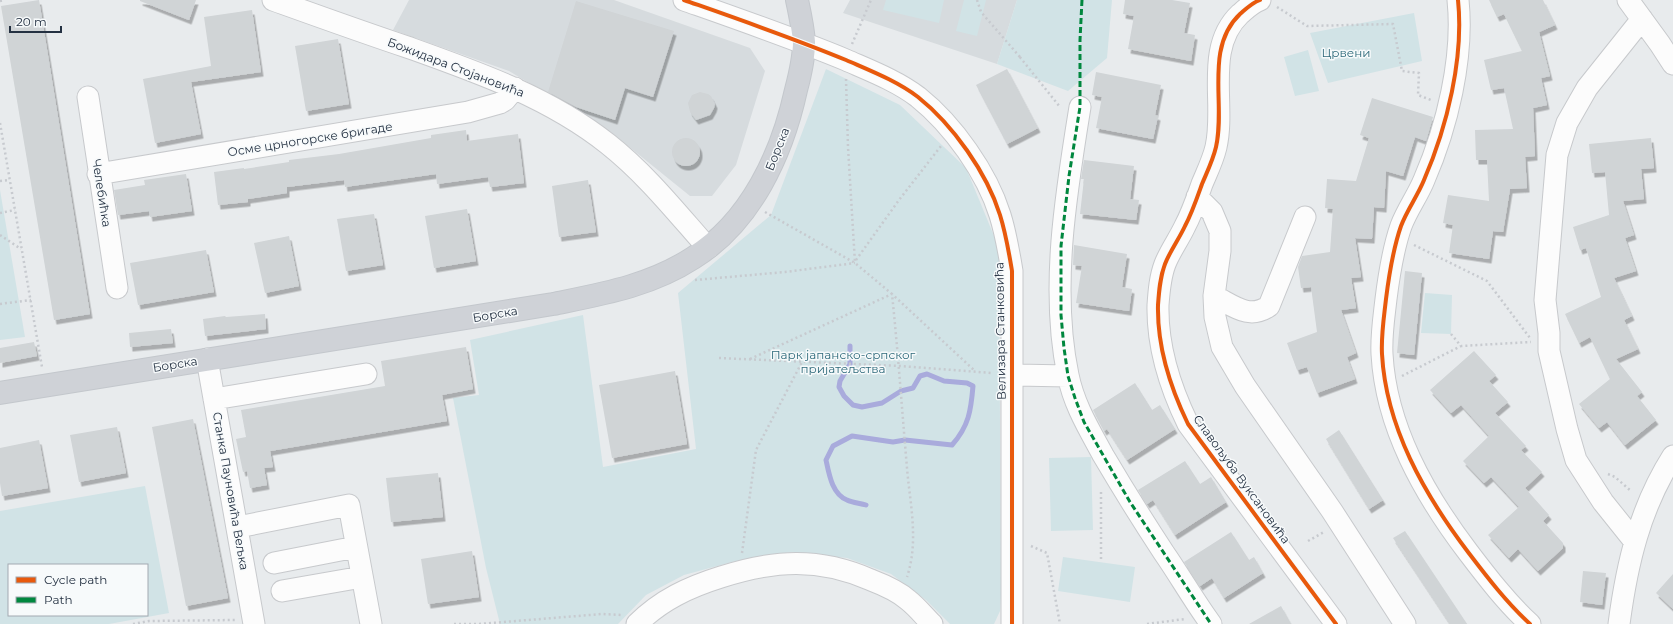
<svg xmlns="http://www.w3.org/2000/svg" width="1673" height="624" font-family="Montserrat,sans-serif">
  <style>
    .built { fill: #d6dbde }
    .green { fill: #d1e3e6; fill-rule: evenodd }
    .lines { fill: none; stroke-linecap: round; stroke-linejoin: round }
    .stream { stroke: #a9abdc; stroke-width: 5 }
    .building { fill: #d0d4d6; filter: url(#shadow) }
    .minor-casing { stroke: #c7c9cc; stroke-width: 23 }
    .major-casing { stroke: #c3c7cc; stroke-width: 24 }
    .path { stroke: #c7cacf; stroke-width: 2.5; stroke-dasharray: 2 3; stroke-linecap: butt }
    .minor { stroke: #fcfcfc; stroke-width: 21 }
    .major { stroke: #cfd2d7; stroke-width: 22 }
    .quiet { stroke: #00873e; stroke-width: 3; stroke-dasharray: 6 3; stroke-linecap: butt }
    .cycleway-casing { stroke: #f7fafb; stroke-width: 6 }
    .cycleway { stroke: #e8590c; stroke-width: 4 }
    .labels { text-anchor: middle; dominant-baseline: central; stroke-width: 3; stroke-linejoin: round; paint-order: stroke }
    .park-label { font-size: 12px; fill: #2d697a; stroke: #f7fafb }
    .street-label { font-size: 12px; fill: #243142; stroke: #f7fafb }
  </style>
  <defs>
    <filter id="shadow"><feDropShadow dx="2.5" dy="4.5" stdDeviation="0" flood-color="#0004"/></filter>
  </defs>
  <rect width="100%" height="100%" fill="#e8ebed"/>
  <!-- built -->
  <path class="built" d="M409,0H614L750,48L765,71L736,165L712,196H690L612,133L509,71L393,30Z
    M850,0H1017L997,64L843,13Z"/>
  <!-- green -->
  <path class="green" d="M886,0H944L939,23L883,10Z
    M964,0H986L977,36L956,31Z
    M1017,0H1112L1107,58L1068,91L997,64Z
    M1414,13L1422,61L1328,83L1310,33Z
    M1308,50L1319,91L1295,96L1284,57Z
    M826,69L900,105L966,168L999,248L1001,595L1000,611L994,624H950L926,600L891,574L847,558L792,552L732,562L684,575L646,595L618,624H500L486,568L453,398L479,395L470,340L583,315L603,467L696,449L678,293L771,215Z
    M0,190L25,337L0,340Z
    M1425,293L1452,295L1451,334L1421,333Z
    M1091,457L1093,530L1051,531L1049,458Z
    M145,486L169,613L109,624H0V511ZM9,565H147V615H9Z
    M1063,557L1135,567L1130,602L1058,591Z"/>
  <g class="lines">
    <!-- stream -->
    <path class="stream" d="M850,346V364L840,381L839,387L844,396L853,405L862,407L882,403L901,391L913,388L920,376L927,374L944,381L967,383L973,386C971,410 969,426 952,445L905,440L893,442L852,436L833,446L826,460C829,474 832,494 847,500C853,503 860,503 866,505"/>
  </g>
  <!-- building -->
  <path class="building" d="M39,0L90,314L54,320L1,6Z
    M140,0H196L189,20L140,1Z
    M1125,0H1172L1190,3L1184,33L1195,35L1191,61L1128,49L1134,16L1123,14Z
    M1489,0H1543L1555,25L1539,32L1550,76L1541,78L1547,105L1533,108L1535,156L1525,157L1527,188L1510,189L1503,232L1493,231L1489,259L1449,253L1453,225L1443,223L1448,195L1489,201L1487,160H1476L1475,130L1513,129L1504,88L1491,90L1484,60L1522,51L1504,14L1497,17Z
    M576,1L674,31L653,97L625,88L615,120L576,107L548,92Z
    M252,10L261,72L191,82L201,134L155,143L143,79L211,66L204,17Z
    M338,39L349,104L306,111L295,46Z
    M1007,69L1038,128L1007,144L976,85Z
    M1096,72L1161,85L1155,115L1158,116L1153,139L1096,128L1102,97L1092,95Z
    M700,92L708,94L711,96L715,104L714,108L710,115L696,120L690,112L688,103L692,95Z
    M1372,98L1433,117L1426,141L1415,137L1403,176L1386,171L1384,208L1374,207L1372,239L1355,238L1361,277L1351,278L1356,308L1341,310L1356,353L1347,357L1355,379L1317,393L1307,367L1297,370L1287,343L1317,332L1311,287L1301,288L1298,267L1302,256L1330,252L1333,209L1325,208L1327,179L1356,181L1369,138L1360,135Z
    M466,130L467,141L518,134L524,183L490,187L488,177L437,184L436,174L345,187L344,180L287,187V193L248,199V202L218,205L214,172L244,168V169L289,162V160L339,154L431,138V135Z
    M672 152a14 14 0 1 1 28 0a14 14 0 1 1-28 0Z
    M1651,138L1654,168L1641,169L1644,199L1623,201L1634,235L1625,238L1636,271L1614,278L1632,316L1624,320L1638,349L1616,359L1642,392L1637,396L1656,420L1625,445L1607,422L1599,428L1579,404L1610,379L1590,337L1579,343L1565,314L1601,297L1586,248L1580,250L1573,227L1609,215L1605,172L1592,173L1589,144Z
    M1084,160L1134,166L1130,199L1139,200L1136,220L1080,214L1084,179H1081Z
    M186,174L192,211L150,217L149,211L118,215L114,190L145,185L144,180Z
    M588,180L596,232L559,237L552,186Z
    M467,209L476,261L434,268L425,216Z
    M374,214L383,265L346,271L337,219Z
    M289,236L299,286L265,293L254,243Z
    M1074,245L1127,254L1122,287L1132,289L1129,311L1076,303L1082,266L1073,265Z
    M206,250L214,292L138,305L130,263Z
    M1405,271L1422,273L1414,355L1397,353Z
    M265,314L266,329L205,336L203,319L225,316L226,317Z
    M171,329L173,343L130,347L129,333Z
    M34,342L37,356L0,363V348Z
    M466,347L473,389L442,395L447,421L270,451L273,467L264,468L267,485L250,488L247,471L243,472L236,439L246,437L241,410L385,386L381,361Z
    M1474,351L1496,375L1489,381L1508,402L1495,413L1526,446L1521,450L1542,472L1525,488L1549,515L1543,521L1563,543V548L1538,571L1518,549L1509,558L1488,535L1519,507L1491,477L1484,483L1463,461L1489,436L1461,405L1451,413L1430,390Z
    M675,371L687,444L612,458L599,385Z
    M1135,383L1152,410L1160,405L1175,429L1127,460L1107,429L1104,431L1093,410Z
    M193,419L228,598L186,606L152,427Z
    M117,427L126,473L79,482L70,435Z
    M1339,430L1383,500L1369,509L1326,439Z
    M39,440L48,488L2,496L0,483V448Z
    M1185,461L1200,484L1211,477L1226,502L1175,535L1153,500L1147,504L1138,490Z
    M438,473L443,517L391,522L386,478Z
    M1405,531L1467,624H1450L1393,538Z
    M1231,532L1249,560L1254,557L1263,573L1224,598L1212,578L1200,586L1184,562Z
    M472,551L479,597L428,604L421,559Z
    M1583,571L1606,573L1602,605L1580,602Z
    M1673,574V609L1656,593Z
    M1281,606L1291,624H1249Z"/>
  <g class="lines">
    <!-- minor casing -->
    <g class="minor-casing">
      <path id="minor" d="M273,0C318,16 362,32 407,47C477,72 549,97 608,144C646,174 676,212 708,248
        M684,0C738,19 793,38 846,60C871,71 897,81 918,97C953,125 987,173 1000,215C1006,234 1009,253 1012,271V624
        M1260,0C1252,3 1247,8 1240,14C1204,48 1226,104 1216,147C1213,160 1207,172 1202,184C1197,198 1192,213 1185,226C1179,239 1170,251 1165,264C1160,277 1159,291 1158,305C1157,348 1170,387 1188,424L1336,624
        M1458,0C1464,58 1447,127 1424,180C1418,195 1407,210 1401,226C1393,249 1389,275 1386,299C1384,317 1381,335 1382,354C1386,427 1424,494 1468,552C1487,577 1507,603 1530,624
        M1628,0L1660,44L1673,64
        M88,97L117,288
        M1080,107C1066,193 1050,289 1068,375C1074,405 1089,429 1103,455C1123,489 1143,521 1164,553C1180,576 1194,601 1211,624
        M98,174L468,112L500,103L505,100L515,88
        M1197,197L1212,212L1220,231V251L1214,296L1215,317L1222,347L1245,386L1332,511L1405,624
        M1214,296C1234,306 1249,320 1269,306L1305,217
        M207,359L254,624
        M1011,375L1068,376
        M214,399L366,374
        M238,527L349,505L371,624
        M1635,542L1603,502L1576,460L1567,429L1549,351V333L1545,300L1557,155L1567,123L1587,88L1642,19
        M274,563L356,547
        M282,591L362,577
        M637,624C661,600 689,587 721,577C774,560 819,557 871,580C884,585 898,591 908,600C917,607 924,616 932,624
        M1619,624C1627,563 1640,508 1673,456"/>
    </g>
    <!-- major casing -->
    <g class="major-casing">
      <path id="major" d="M0,393L553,304C602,294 650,286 693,258C751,222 782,154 796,90C800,75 804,57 804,42C803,28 800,14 797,0"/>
    </g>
    <!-- path -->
    <path class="path" d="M977,0L981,12L1020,57L1019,56L1060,107
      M0,1L4,0
      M1277,7L1307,26L1393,24L1402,71L1419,73L1418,95L1431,100
      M852,44L871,0
      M846,79L848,147L855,263
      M0,123L42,367
      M0,181L10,180
      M765,212L855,263L892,294C898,352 902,410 907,468C910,504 919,541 907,577
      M0,213L15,210
      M0,235L21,249
      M1414,245L1487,281L1530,338
      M856,260L899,200L941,146
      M695,280L785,272L855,263
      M0,304L31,300
      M1451,334L1461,346L1531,342
      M719,358L900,366L992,373
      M750,359L892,294L975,371
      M1402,376L1461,346
      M1608,474L1615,477L1631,491
      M1308,541L1324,532
      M1031,546L1047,553L1060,624
      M742,553L756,450L802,362
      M1101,559V490
      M133,624L149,621L235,620
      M454,624H479L602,614L621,615
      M1147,624L1185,619"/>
    <!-- minor -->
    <use href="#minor" class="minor"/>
    <!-- major -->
    <use href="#major" class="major"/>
    <!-- quiet -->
    <path class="quiet" d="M1082,0L1080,40V107L1069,176L1061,246V315L1064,348L1068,376L1075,398L1084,422L1130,502L1211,624"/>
    <!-- cycleway casing -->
    <g class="cycleway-casing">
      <path id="cycleway" d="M684,0C738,19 793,38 846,60C871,71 897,81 918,97C953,125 987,173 1000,215C1006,234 1009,253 1012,271V624
        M1260,0C1252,3 1247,8 1240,14C1204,48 1226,104 1216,147C1213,160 1207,172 1202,184C1197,198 1192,213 1185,226C1179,239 1170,251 1165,264C1160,277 1159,291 1158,305C1157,348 1170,387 1188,424L1336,624
        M1458,0C1464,58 1447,127 1424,180C1418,195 1407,210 1401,226C1393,249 1389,275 1386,299C1384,317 1381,335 1382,354C1386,427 1424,494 1468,552C1487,577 1507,603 1530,624"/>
    </g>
    <!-- cycleway -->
    <use href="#cycleway" class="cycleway"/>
  </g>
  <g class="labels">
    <!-- park labels -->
    <g class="park-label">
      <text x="1346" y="52">Црвени</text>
      <text x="843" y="354">Парк јапанско-српског<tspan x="843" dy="14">пријатељства</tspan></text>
    </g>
    <!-- street labels -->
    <g class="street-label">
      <text transform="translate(456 67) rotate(21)">Божидара Стојановића</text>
      <text transform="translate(310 139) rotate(-9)">Осме црногорске бригаде</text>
      <text transform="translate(777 149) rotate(-68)">Борска</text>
      <text transform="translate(102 193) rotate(81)">Челебићка</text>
      <text transform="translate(495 314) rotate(-10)">Борска</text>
      <text transform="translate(1000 331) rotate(-91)">Велизара Станковића</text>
      <text transform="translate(175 364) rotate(-9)">Борска</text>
      <text transform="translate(1242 479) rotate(54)">Славољуба Вуксановића</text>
      <text transform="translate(231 491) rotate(80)">Станка Пауновића Вељка</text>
    </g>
  </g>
  <!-- legend -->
  <rect x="8" y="564" width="140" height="52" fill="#f7fafb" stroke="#a3aab1"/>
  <rect x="16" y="577" width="20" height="6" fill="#e8590c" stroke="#a3aab1"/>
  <text x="44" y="584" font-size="12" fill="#243142">Cycle path</text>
  <rect x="16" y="597" width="20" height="6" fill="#00873e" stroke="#a3aab1"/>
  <text x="44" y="604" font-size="12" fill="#243142">Path</text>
  <!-- scale -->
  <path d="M10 26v6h51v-6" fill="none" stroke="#243142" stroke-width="2"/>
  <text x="16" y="26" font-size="12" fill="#243142" stroke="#f7fafb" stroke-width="3" paint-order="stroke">20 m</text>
</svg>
